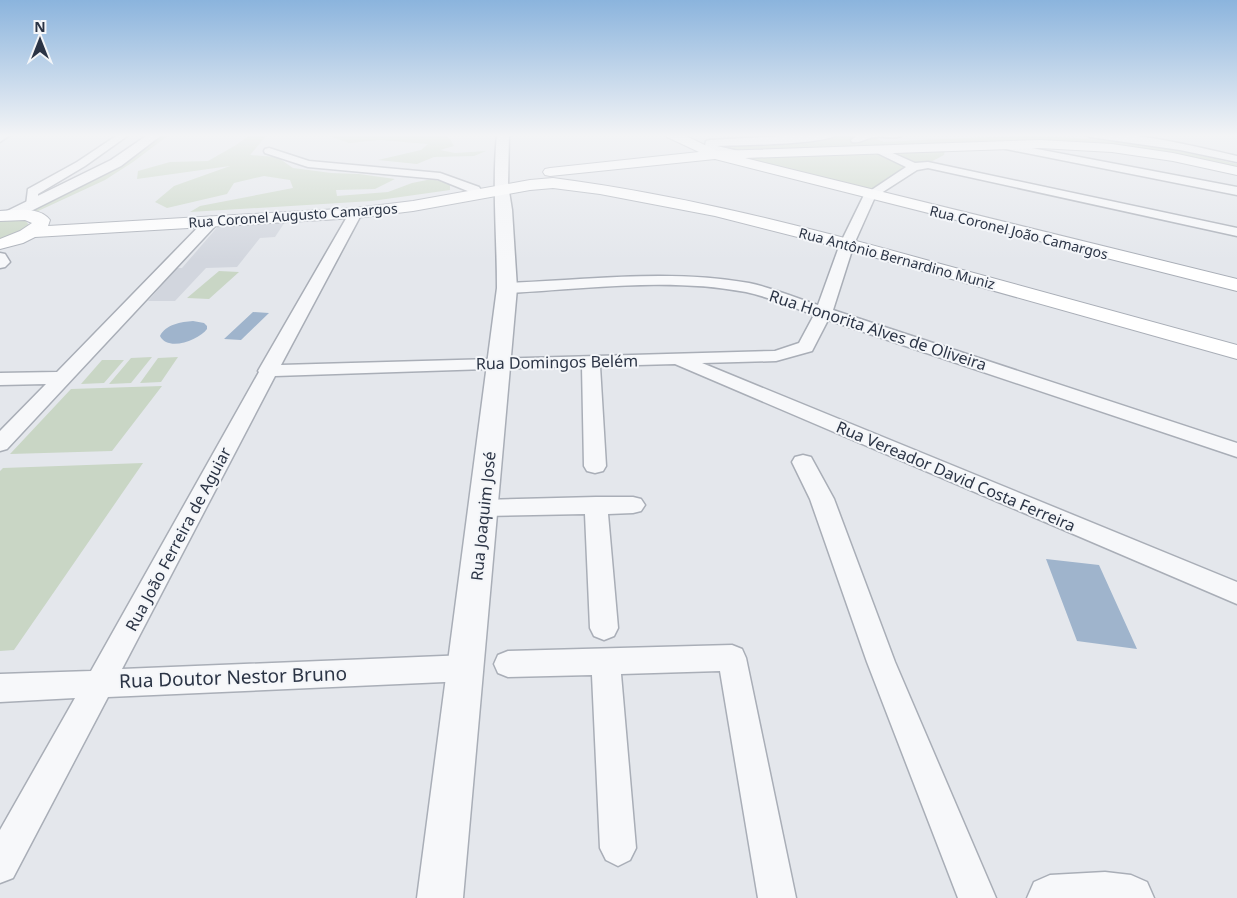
<svg xmlns="http://www.w3.org/2000/svg" width="1237" height="898" font-family="'Noto Sans',sans-serif">
  <style>
    .built { fill: #d2d6de }
    .green { fill: #c9d6c5 }
    .water { fill: #9fb4cc }
    .lines { fill: none; stroke-linecap: round; stroke-linejoin: round }
    .minor-casing { stroke: #a9aeb7; stroke-width: 3 }
    .tertiary-casing { stroke: #a9aeb7; stroke-width: 3 }
    .secondary-casing { stroke: #a9aeb7; stroke-width: 2 }
    .minor { fill: #f7f8fa; fill-rule: evenodd }
    .tertiary { fill: #f7f8fa; fill-rule: evenodd }
    .secondary { fill: #fff; fill-rule: evenodd }
    .labels { text-anchor: middle; dominant-baseline: central; stroke-width: 4; stroke-linejoin: round; paint-order: stroke }
    .far-street-label { font-size: 14px; fill: #2b3445; stroke: #f4f6f9 }
    .street-label { font-size: 16px; fill: #2b3445; stroke: #f4f6f9 }
    .near-street-label { font-size: 19px; fill: #2b3445; stroke: #f4f6f9 }
  </style>
  <rect width="100%" height="100%" fill="#e4e7ec"/>
  <!-- built -->
  <path class="built" d="M285,222L275,237L260,238L237,267L206,268L175,301H148L177,268H182L220,224Z"/>
  <!-- green -->
  <path class="green" d="M161,134H170L133,162L105,180L36,212L21,211Z
    M251,134H286L267,135L250,155L277,157L293,168L331,173L359,174L395,179L375,189L336,190L337,196L388,192L412,183L432,179L450,184V190L372,201L190,212L200,206L293,188L290,180L264,176L234,183L227,194L167,208L155,202L174,186L230,166L137,179L138,171L170,162L208,161L236,145Z
    M292,134H441L450,139L454,146L440,150L455,153L486,151L474,156L434,157L417,164L378,160L421,150L428,144L380,140L349,143L329,136Z
    M840,136L872,137L884,142C942,139 1001,135 1060,137C1120,140 1179,150 1237,164V169C1173,151 1103,142 1036,142C1006,141 975,147 945,150L944,155L873,192L745,162L717,147C758,140 800,142 840,136Z
    M0,219H24L29,225L27,228L0,240Z
    M219,271L239,272L209,299L187,298Z
    M152,357L131,383L109,384L131,358Z
    M178,357L161,382L140,383L158,358Z
    M102,360H124L104,383L81,384Z
    M162,386L112,451L10,454L71,389Z
    M143,463L14,650L0,651V471L3,468Z"/>
  <!-- water -->
  <path class="water" d="M253,312L269,313L241,340L224,339Z
    M193,321L204,323L207,326V329C199,340 168,352 160,336C166,324 181,322 193,321Z
    M1046,559L1099,565L1137,649L1077,641Z"/>
  <g class="lines">
    <!-- minor casing -->
    <g class="minor-casing">
      <path id="minor" d="M0,134H11L0,142Z
        M119,134H130L85,166L38,194V205L36,208H28L26,205L28,189L77,162Z
        M815,134H838C826,145 738,145 717,146L743,152L744,154L743,156L739,157L714,153L705,146L706,141L710,140Z
        M860,134H904C897,140 885,136 876,137C867,137 860,144 852,142L851,140Z
        M1085,134C1135,131 1188,145 1237,156V162L1180,150L1090,137Z
        M1000,142L1237,187V195L996,147L995,145L996,143Z
        M877,146L915,163L928,162L1237,228V236L928,168L917,170L875,197L854,244L833,310L1237,443V457L828,320L812,351L776,361L702,363L1237,582V604L675,364L600,366L606,466L603,471L595,473L587,471L584,466L582,366L275,376L122,669L467,655L477,659L481,668L477,677L467,681L108,697L13,878L0,883V830L75,698L0,702V674L91,671L259,372L258,371L351,210L356,209L362,213L281,365L775,351L799,343L814,315C792,307 769,297 746,292C668,277 585,289 507,293L501,291L499,288L501,285L507,283C587,280 670,269 749,283C773,288 796,298 818,305L840,244L864,195L906,167L873,151L872,149Z
        M269,148L309,161L440,173L479,187L481,190L475,194L438,179L308,167L265,153L264,151L265,149Z
        M212,217L219,221L217,224L7,449L0,451V431L46,384L0,385V373L57,372L207,218Z
        M0,253L5,254L10,262L5,267L0,268Z
        M803,455L811,457L834,499L895,662L996,898H958L867,662L810,499L792,462L795,457Z
        M596,497H633L641,499L645,505L641,511L633,513L608,514L618,628L614,636L604,640L594,636L590,628L585,514L483,516L475,514L471,508L475,502L483,500Z
        M732,645L742,649L746,658L796,898H758L720,671L621,674L636,848L630,860L618,866L606,860L600,848L592,675L508,677L498,673L494,664L498,655L508,651Z"/>
    </g>
    <!-- tertiary casing -->
    <g class="tertiary-casing">
      <path id="tertiary" d="M149,134H163L121,166L17,218H5L3,215L5,212L111,160Z
        M497,134H509L508,185L512,210L517,288L463,898H417L497,288C497,237 492,185 497,134Z
        M1105,872L1131,875L1147,882L1154,898H1027L1034,882L1050,875Z"/>
    </g>
    <!-- secondary casing -->
    <g class="secondary-casing">
      <path id="secondary" d="M665,134H682L717,151L1040,140L1112,144L1173,153L1237,167V175L1173,161L1112,152L1040,148L745,158L1237,279V291L715,159L550,176L545,175L543,172L545,169L550,168L699,152L667,137Z
        M553,178C684,195 811,228 937,263C1037,290 1137,318 1237,345V359L841,248L715,216L600,194L553,188L530,190L413,211L356,218L35,237L23,243L0,249V239L20,231L32,223L25,220L0,221V211C14,210 40,206 50,220L48,226L356,208L413,201L530,180Z"/>
    </g>
    <!-- minor -->
    <use href="#minor" class="minor"/>
    <!-- tertiary -->
    <use href="#tertiary" class="tertiary"/>
    <!-- secondary -->
    <use href="#secondary" class="secondary"/>
  </g>
  <!-- sky -->
  <linearGradient id="sky" x2="0" y2="1"><stop stop-color="#8bb4dd"/><stop offset="0.52" stop-color="#f3f4f6"/><stop offset="1" stop-color="#f3f4f6" stop-opacity="0"/></linearGradient>
  <rect width="1237" height="260" fill="url(#sky)"/>
  <g class="labels">
    <!-- far-street labels -->
    <g class="far-street-label">
      <text transform="translate(293 215) rotate(-4)">Rua Coronel Augusto Camargos</text>
      <text transform="translate(1019 232) rotate(14)">Rua Coronel João Camargos</text>
      <text transform="translate(897 258) rotate(15)">Rua Antônio Bernardino Muniz</text>
    </g>
    <!-- street labels -->
    <g class="street-label">
      <text transform="translate(878 330) rotate(18)">Rua Honorita Alves de Oliveira</text>
      <text transform="translate(557 362) rotate(-1)">Rua Domingos Belém</text>
      <text transform="translate(956 476) rotate(23)">Rua Vereador David Costa Ferreira</text>
      <text transform="translate(483 516) rotate(-84)">Rua Joaquim José</text>
      <text transform="translate(178 539) rotate(-62)">Rua João Ferreira de Aguiar</text>
    </g>
    <!-- near-street labels -->
    <g class="near-street-label">
      <text transform="translate(233 677) rotate(-2)">Rua Doutor Nestor Bruno</text>
    </g>
  </g>
  <!-- north arrow -->
  <g transform="translate(40 40)" stroke="#f4f6f9" stroke-width="4" paint-order="stroke">
  <path d="M0-4L9 19L0 12L-9 19Z" fill="#2b3445"/>
  <text y="-8" font-size="14" font-weight="bold" text-anchor="middle" fill="#2b3445">N</text>
  </g>
</svg>
